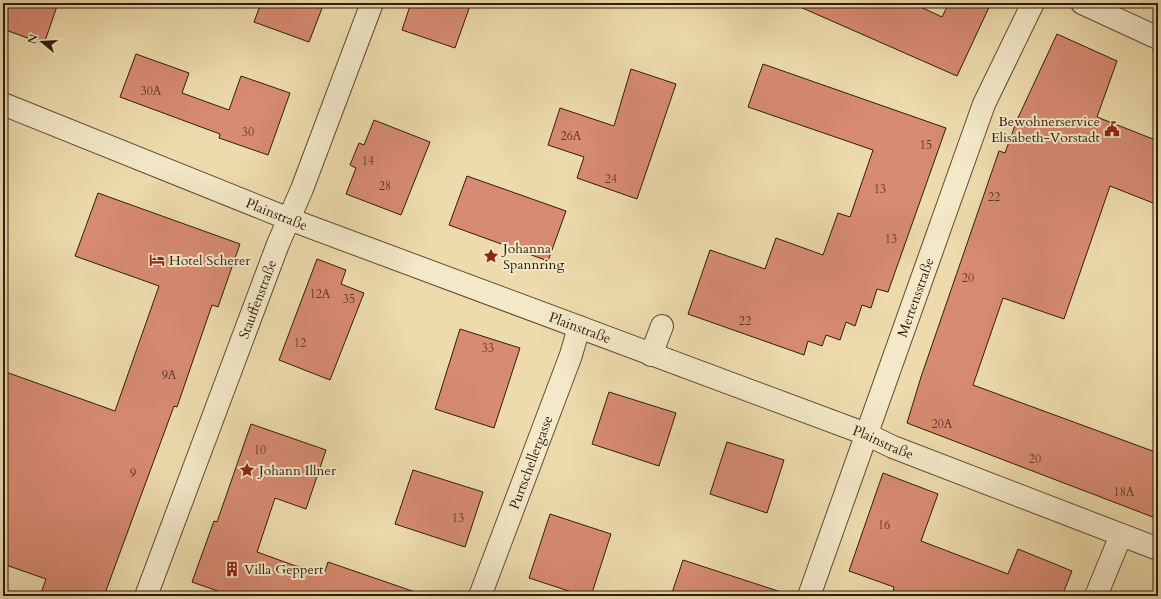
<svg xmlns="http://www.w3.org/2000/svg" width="1161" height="599" font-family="Cardo,serif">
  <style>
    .building { fill: #d78b72; stroke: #2f1c0d }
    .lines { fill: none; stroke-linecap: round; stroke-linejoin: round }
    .minor-casing { stroke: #5e4c34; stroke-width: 24 }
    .minor { stroke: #f3e8c8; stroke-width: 22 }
    .labels { text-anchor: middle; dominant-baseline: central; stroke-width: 4; stroke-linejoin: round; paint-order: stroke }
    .number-label { font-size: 12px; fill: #593826 }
    .poi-label { font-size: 14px; fill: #2f1c0d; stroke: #f3e8c8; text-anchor: start }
    .street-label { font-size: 14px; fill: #2f1c0d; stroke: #f3e8c8 }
  </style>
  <rect width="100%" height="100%" fill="#eddbab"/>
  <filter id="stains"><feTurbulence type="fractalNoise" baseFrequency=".005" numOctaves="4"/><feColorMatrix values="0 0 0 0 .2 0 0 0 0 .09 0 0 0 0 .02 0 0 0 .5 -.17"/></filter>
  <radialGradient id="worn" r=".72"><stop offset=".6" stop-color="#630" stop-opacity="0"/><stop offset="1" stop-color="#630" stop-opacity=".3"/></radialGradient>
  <!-- building -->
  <path class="building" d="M3,3H58L44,44L3,29Z
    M261,3H324L309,42L254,22Z
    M411,3H471L455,48L402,30Z
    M791,3H912L942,17L949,3H991L957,76Z
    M1057,34L1117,61L1097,117L1158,141V205L1110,186L1064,319L1003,298L973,385L1158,453V519L907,423L921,377L999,151L1005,153L1017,120Z
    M136,54L189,73L182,93L229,110L241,76L290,93L268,155L219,138L220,134L120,97Z
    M763,64L946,128L888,292L877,289L871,308L862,305L855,326L846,322L840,340L826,335L822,346L808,341L804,355L688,314L710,250L765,269L776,238L823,255L838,213L850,217L873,150L748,107Z
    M631,69L676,84L637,199L577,178L584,157L548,145L560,108L614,126Z
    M374,120L430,142L401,215L346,194L356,168L350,165L359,143L364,145Z
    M467,176L566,211L548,261L449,225Z
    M98,193L240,244L218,307L212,305L177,407L174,406L104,596H40L46,579L3,564V371L115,411L159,286L75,256Z
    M317,259L346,270L341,284L364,293L330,380L279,360Z
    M460,329L520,348L494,428L435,409Z
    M609,392L676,413L659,466L592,444Z
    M251,424L326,450L306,509L275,498L257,552L293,565L324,574L328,562L415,592L414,596H232L192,582L214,521L217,522Z
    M727,442L784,460L767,513L710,494Z
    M413,470L483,492L465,547L395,524Z
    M883,473L938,494L921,541L1008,574L1018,549L1072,571L1062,596H892L894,587L849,571Z
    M550,514L611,534L591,596H584L529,578Z
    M683,560L778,591V596H671Z"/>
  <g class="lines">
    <!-- minor casing -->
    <g class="minor-casing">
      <g id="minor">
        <path d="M1082,3L1158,38"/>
        <path id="s1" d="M3,104L289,219L866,434L893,447L1158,549"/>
        <path d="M651,355L662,326"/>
        <path id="s2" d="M146,596L278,244L302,189L372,3"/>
        <path id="s3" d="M480,596L571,355L579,327"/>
        <path id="s4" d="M809,596L984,104L1033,3"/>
        <path d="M1096,596L1121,535"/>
      </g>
    </g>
    <!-- minor -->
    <use href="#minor" class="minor"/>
  </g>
  <!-- icons -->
  <defs>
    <g id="civic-bare" transform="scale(1.2)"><path d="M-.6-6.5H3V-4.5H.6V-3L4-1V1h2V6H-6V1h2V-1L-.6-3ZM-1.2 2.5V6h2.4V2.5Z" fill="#8f2418" stroke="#f3e8c8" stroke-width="2.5" paint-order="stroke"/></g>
    <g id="sight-bare" transform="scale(1.2)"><path d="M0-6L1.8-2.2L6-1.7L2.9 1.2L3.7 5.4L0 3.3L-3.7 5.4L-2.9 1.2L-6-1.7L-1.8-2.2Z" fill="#8f2418" stroke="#f3e8c8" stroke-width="2.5" paint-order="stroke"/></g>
    <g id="hotel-bare" transform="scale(1.2)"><path d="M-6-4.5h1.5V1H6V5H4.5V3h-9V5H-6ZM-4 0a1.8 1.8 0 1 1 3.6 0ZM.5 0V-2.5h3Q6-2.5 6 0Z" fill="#8f2418" stroke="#f3e8c8" stroke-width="2.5" paint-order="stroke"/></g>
    <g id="building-bare" transform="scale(1.2)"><path d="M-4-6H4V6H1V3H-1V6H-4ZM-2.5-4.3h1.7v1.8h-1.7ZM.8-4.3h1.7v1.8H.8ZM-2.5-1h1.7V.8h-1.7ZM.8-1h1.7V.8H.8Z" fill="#8f2418" stroke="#f3e8c8" stroke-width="2.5" paint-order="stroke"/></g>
  </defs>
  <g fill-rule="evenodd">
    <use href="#civic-bare" x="1112" y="129"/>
    <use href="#sight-bare" x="491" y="256"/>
    <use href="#hotel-bare" x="157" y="260"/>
    <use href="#sight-bare" x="247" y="470"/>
    <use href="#building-bare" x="232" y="569"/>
  </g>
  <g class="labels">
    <!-- number labels -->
    <g class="number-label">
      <text x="151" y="91">30A</text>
      <text x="248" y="132">30</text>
      <text x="571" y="136">26A</text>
      <text x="926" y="145">15</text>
      <text x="368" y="161">14</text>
      <text x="611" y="179">24</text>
      <text x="385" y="186">28</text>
      <text x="880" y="189">13</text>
      <text x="994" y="197">22</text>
      <text x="891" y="239">13</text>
      <text x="968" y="278">20</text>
      <text x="320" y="294">12A</text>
      <text x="349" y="299">35</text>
      <text x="745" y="321">22</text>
      <text x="300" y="343">12</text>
      <text x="488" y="348">33</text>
      <text x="169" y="375">9A</text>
      <text x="942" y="424">20A</text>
      <text x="260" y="450">10</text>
      <text x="1035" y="459">20</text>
      <text x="133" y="473">9</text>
      <text x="1124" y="492">18A</text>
      <text x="458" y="518">13</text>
      <text x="884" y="525">16</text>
    </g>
    <!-- poi labels -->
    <g class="poi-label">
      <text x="1100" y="121" text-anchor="end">Bewohnerservice<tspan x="1100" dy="16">Elisabeth-Vorstadt</tspan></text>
      <text x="503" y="248">Johanna<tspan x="503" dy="16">Spannring</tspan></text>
      <text x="169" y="260">Hotel Scherer</text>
      <text x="259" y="470">Johann Illner</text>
      <text x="244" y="569">Villa Geppert</text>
    </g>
    <!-- street labels -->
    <g class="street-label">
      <text stroke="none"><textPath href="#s1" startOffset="295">Plainstraße</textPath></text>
      <text stroke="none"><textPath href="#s4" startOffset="317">Mertensstraße</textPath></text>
      <text stroke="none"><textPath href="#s2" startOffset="317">Stauffenstraße</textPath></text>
      <text stroke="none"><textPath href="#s1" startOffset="619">Plainstraße</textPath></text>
      <text stroke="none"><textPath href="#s1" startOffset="943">Plainstraße</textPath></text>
      <text stroke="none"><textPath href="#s3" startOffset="143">Purtschellergasse</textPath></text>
    </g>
  </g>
  <!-- margin -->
  <rect width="1161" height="599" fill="none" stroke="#eddbab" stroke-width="16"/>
  <rect x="4" y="4" width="1153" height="591" fill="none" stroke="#2f1c0d" stroke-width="2"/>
  <rect x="8" y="8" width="1145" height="583" fill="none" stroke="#2f1c0d"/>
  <!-- north arrow -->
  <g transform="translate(42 42) rotate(288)" stroke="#f3e8c8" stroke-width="3" paint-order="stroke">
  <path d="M0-3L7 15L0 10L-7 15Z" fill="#2f1c0d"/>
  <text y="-6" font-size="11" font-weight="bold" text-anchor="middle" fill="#2f1c0d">N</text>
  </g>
  <rect width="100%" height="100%" filter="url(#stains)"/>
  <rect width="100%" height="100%" fill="url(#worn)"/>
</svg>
